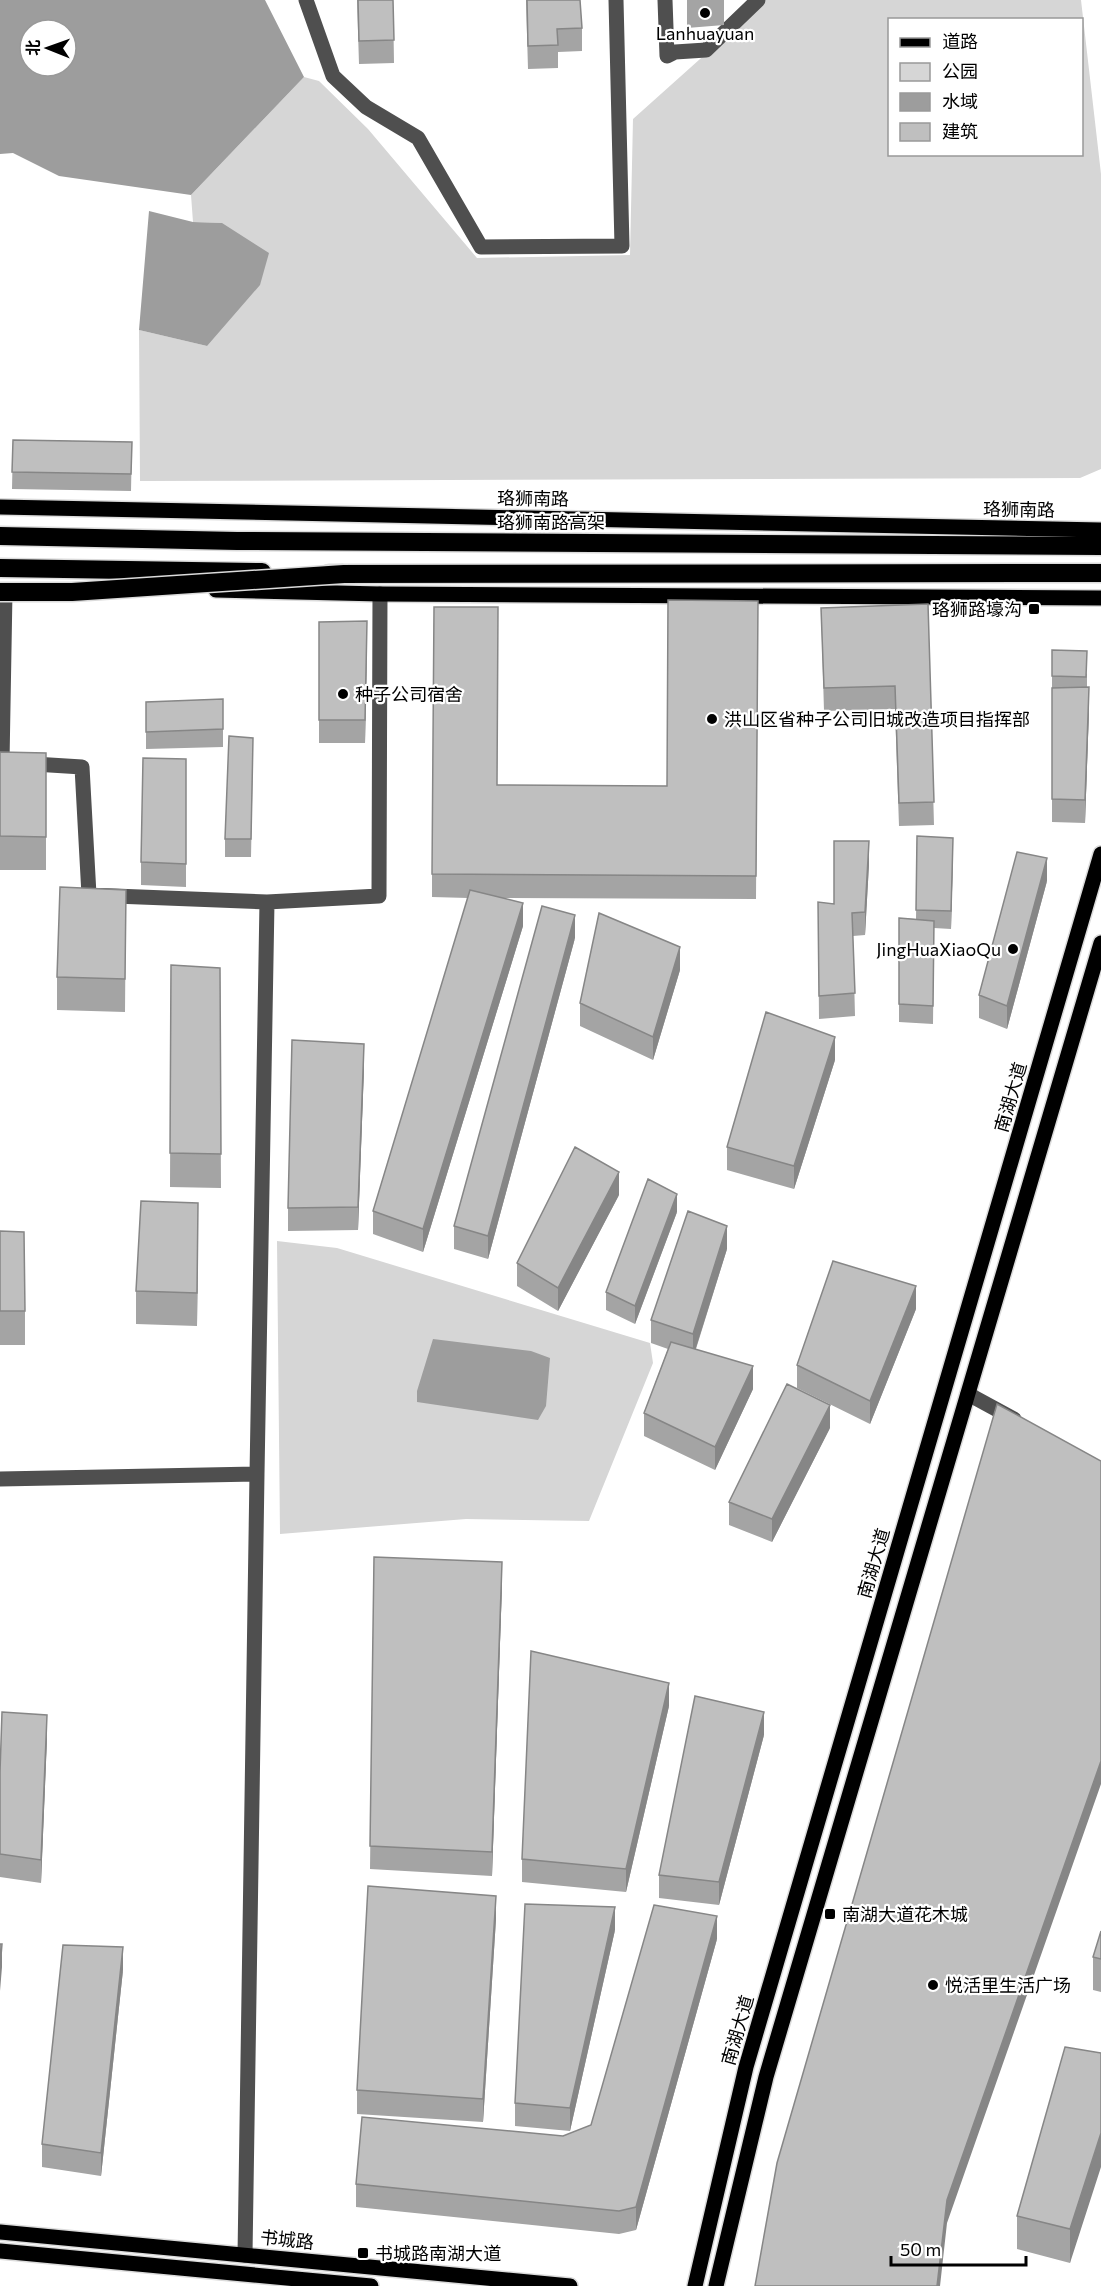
<svg xmlns="http://www.w3.org/2000/svg" width="1101" height="2286" font-family="Commissioner,'Noto Sans SC',sans-serif">
  <style>
    .green { fill: #d6d6d6; fill-rule: evenodd }
    .water { fill: #9d9d9d; fill-rule: evenodd }
    .lines { fill: none; stroke-linecap: round; stroke-linejoin: round }
    .major-casing { stroke: #dbdbdb; stroke-width: 18 }
    .highway-casing { stroke: #dbdbdb; stroke-width: 21 }
    .minor { stroke: #4f4f4f; stroke-width: 15 }
    .major { stroke: #000; stroke-width: 15 }
    .highway { stroke: #000; stroke-width: 18 }
    .highway-bridge-casing { stroke: #dbdbdb; stroke-width: 21; stroke-linecap: butt }
    .highway-bridge { stroke: #000; stroke-width: 18 }
    .wall { fill: #a4a4a4 }
    .shaded-wall { fill: #868686 }
    .building { fill: #bfbfbf; stroke: #868686; stroke-width: 1.5 }
    .poi-dot { fill: #000; stroke: #fff; stroke-width: 2 }
    .labels { text-anchor: middle; dominant-baseline: central; stroke-width: 4.5; stroke-linejoin: round; paint-order: stroke }
    .poi-label { font-size: 18px; fill: #000; stroke: #fff; text-anchor: start }
    .street-label { font-size: 18px; fill: #000; stroke: #fff }
  </style>
  <rect width="100%" height="100%" fill="#fff"/>
  <!-- green -->
  <path class="green" d="M766,0H1081L1101,174V469L1080,478L140,481L139,330L207,346L222,223L193,222L191,195L304,77L319,81L368,129L477,258L630,255L633,119ZM890,20H1082V154H890Z
    M277,1241L337,1248L650,1343L653,1363L589,1521L466,1519L280,1534Z"/>
  <!-- water -->
  <path class="water" d="M0,0H265L304,77L191,195L59,176L13,153L0,154ZM30,30H66V66H30Z
    M149,211L193,222L222,223L269,253L260,285L207,346L139,330Z
    M433,1339L531,1351L550,1358L546,1406L538,1420L417,1402V1391Z"/>
  <g class="lines">
    <!-- major casing -->
    <g class="major-casing">
      <path id="major" d="M0,507L1101,530
        M216,590L380,594L1101,598
        M0,2232L570,2286
        M0,2251L371,2286
        M695,2286L746,2067L1101,854
        M716,2286L766,2077L1101,943"/>
    </g>
    <!-- highway casing -->
    <g class="highway-casing">
      <path id="highway" d="M0,536L237,541L1101,546
        M0,568L262,572
        M329,574L1101,573"/>
    </g>
    <!-- minor -->
    <path class="minor" d="M306,0L333,76L366,107L418,138L481,247L622,246L616,0
      M665,0L667,56L675,52L706,50L758,0
      M5,592L2,762L82,767L89,895L267,902L379,896L380,594
      M968,1394L1014,1419
      M257,1474L267,902
      M0,1479L257,1474L245,2255"/>
    <!-- major -->
    <use href="#major" class="major"/>
    <!-- highway -->
    <use href="#highway" class="highway"/>
    <!-- highway-bridge casing -->
    <g class="highway-bridge-casing">
      <path id="highway-bridge" d="M0,592H72L344,574"/>
    </g>
    <!-- highway-bridge -->
    <use href="#highway-bridge" class="highway-bridge"/>
  </g>
  <!-- wall -->
  <path class="wall" d="M357,0H393L394,63L359,64Z
    M526,0H580L582,28V51L558,52V68L528,69Z
    M687,0H724V25L687,28Z
    M13,440L132,442L131,491L12,489Z
    M758,601L756,899L502,898L523,926L423,1252L373,1234V1211L468,898L432,897V874L667,786Z
    M928,604L934,825L899,826L895,709L824,711L821,608Z
    M319,622L367,644L365,743H319Z
    M1052,650L1087,674V687L1089,710L1085,823L1052,822Z
    M223,699V747L146,749V702Z
    M0,752L46,753V870H0Z
    M253,755L251,857H225V839Z
    M186,759V887L141,885V862Z
    M917,836L953,855L951,929L934,928L933,1024L899,1022V918L916,919Z
    M869,864L865,935L853,936L855,1016L819,1019L818,902L834,904Z
    M1047,881L1007,1029L979,1018V995Z
    M126,890L125,1012L57,1010V977Z
    M575,938L488,1259L454,1249V1226Z
    M171,965L220,968L221,1188L170,1187Z
    M680,970L653,1060L580,1026V1003Z
    M835,1060L794,1189L727,1170V1147Z
    M364,1068L358,1230L288,1231V1208Z
    M619,1195L558,1311L517,1286V1263Z
    M677,1212L635,1324L606,1310V1292Z
    M0,1231L25,1311V1345H0Z
    M198,1236L197,1326L136,1324V1291Z
    M727,1249L696,1349L753,1389L715,1470L644,1436V1413L668,1349L651,1343V1320Z
    M916,1309L870,1424L797,1388V1365Z
    M830,1428L772,1542L729,1525V1502Z
    M374,1557L502,1585L492,1876L370,1869Z
    M669,1706L626,1892L522,1882V1859Z
    M764,1735L719,1905L659,1898V1875Z
    M47,1738L41,1883L0,1877V1772Z
    M496,1919L483,2122L357,2114V2090Z
    M615,1930L570,2131L515,2126V2103Z
    M1101,1931V1992L1093,1990V1957Z
    M717,1939L636,2230L619,2234L356,2207V2184L563,2136L591,2125Z
    M123,1970L101,2176L42,2167V2144Z
    M1101,2053L1070,2263L1017,2249V2216Z"/>
  <!-- shaded-wall -->
  <path class="shaded-wall" d="M367,621V644L365,743V720Z
    M1089,687V710L1085,823V800Z
    M953,838V855L951,929V911Z
    M869,841V864L865,935V912Z
    M1047,858V881L1007,1029V1006Z
    M523,903V926L423,1252V1229Z
    M575,915V938L488,1259V1236Z
    M680,947V970L653,1060V1037Z
    M835,1037V1060L794,1189V1166Z
    M364,1044V1068L358,1230V1207Z
    M619,1172V1195L558,1311V1288Z
    M677,1194V1212L635,1324V1306Z
    M198,1203V1236L197,1326V1293Z
    M727,1226V1249L693,1357V1334Z
    M916,1286V1309L870,1424V1401Z
    M753,1366V1389L715,1470V1447Z
    M830,1405V1428L772,1542V1519Z
    M502,1562V1585L492,1876V1852Z
    M669,1683V1706L626,1892V1869Z
    M764,1712V1735L719,1905V1882Z
    M47,1715V1738L41,1883V1860Z
    M1101,1761V1784L947,2223L940,2286H937L947,2200Z
    M496,1896V1919L483,2122V2099Z
    M615,1907V1930L570,2131V2108Z
    M717,1916V1939L636,2230V2207Z
    M2,1944V1967L0,1991V1968Z
    M123,1947V1970L101,2176V2153Z
    M1101,2133V2167L1070,2263V2229Z"/>
  <!-- building -->
  <path class="building" d="M358,0H393L394,40L359,41Z
    M527,0H580L582,28L557,29L558,45L528,46Z
    M13,440L132,442L131,474L12,472Z
    M668,600L758,601L756,876L432,874L434,607H498L497,785L667,786Z
    M928,604L934,802L899,803L895,686L824,688L821,608Z
    M367,621L365,720H319V622Z
    M1052,650L1087,651L1086,677L1052,676Z
    M1089,687L1085,800L1052,799V688Z
    M223,699V729L146,732V702Z
    M229,736L253,738L251,839H225Z
    M0,752L46,753V837L0,836Z
    M143,758L186,759V864L141,862Z
    M917,836L953,838L951,911L916,910Z
    M834,841H869L865,912L852,913L855,993L819,996L818,902L834,904Z
    M1017,852L1047,858L1007,1006L979,995Z
    M60,887L126,890L125,979L57,977Z
    M470,890L523,903L423,1229L373,1211Z
    M542,906L575,915L488,1236L454,1226Z
    M599,913L680,947L653,1037L580,1003Z
    M899,918L934,921L933,1006L899,1004Z
    M171,965L220,968L221,1154L170,1153Z
    M766,1012L835,1037L794,1166L727,1147Z
    M292,1040L364,1044L358,1207L288,1208Z
    M575,1147L619,1172L558,1288L517,1263Z
    M648,1179L677,1194L635,1306L606,1292Z
    M141,1201L198,1203L197,1293L136,1291Z
    M688,1211L727,1226L693,1334L651,1320Z
    M0,1231L24,1232L25,1311H0Z
    M833,1261L916,1286L870,1401L797,1365Z
    M671,1342L753,1366L715,1447L644,1413Z
    M787,1384L830,1405L772,1519L729,1502Z
    M997,1404L1101,1461V1761L947,2200L937,2286H755L777,2163Z
    M374,1557L502,1562L492,1852L370,1846Z
    M531,1651L669,1683L626,1869L522,1859Z
    M695,1696L764,1712L719,1882L659,1875Z
    M2,1712L47,1715L41,1860L0,1854V1772Z
    M368,1886L496,1896L483,2099L357,2090Z
    M525,1904L615,1907L570,2108L515,2103Z
    M654,1905L717,1916L636,2207L619,2211L356,2184L362,2117L563,2136L591,2125Z
    M1101,1931V1959L1093,1957Z
    M0,1944H2L0,1968Z
    M63,1945L123,1947L101,2153L42,2144Z
    M1065,2047L1101,2053V2133L1070,2229L1017,2216Z"/>
  <!-- markers -->
  <g class="poi-dot">
    <circle cx="705" cy="13" r="6"/>
    <rect x="1028" y="603" width="12" height="12" rx="3"/>
    <circle cx="343" cy="694" r="6"/>
    <circle cx="712" cy="719" r="6"/>
    <circle cx="1013" cy="949" r="6"/>
    <rect x="824" y="1908" width="12" height="12" rx="3"/>
    <circle cx="933" cy="1985" r="6"/>
    <rect x="357" y="2247" width="12" height="12" rx="3"/>
  </g>
  <g class="labels">
    <!-- poi labels -->
    <g class="poi-label">
      <text x="705" y="33" text-anchor="middle">Lanhuayuan</text>
      <text x="1022" y="609" text-anchor="end">珞狮路壕沟</text>
      <text x="355" y="694">种子公司宿舍</text>
      <text x="724" y="719">洪山区省种子公司旧城改造项目指挥部</text>
      <text x="1001" y="949" text-anchor="end">JingHuaXiaoQu</text>
      <text x="842" y="1914">南湖大道花木城</text>
      <text x="945" y="1985">悦活里生活广场</text>
      <text x="375" y="2253">书城路南湖大道</text>
    </g>
    <!-- street labels -->
    <g class="street-label">
      <text transform="translate(533 498) rotate(1)">珞狮南路</text>
      <text transform="translate(1019 509) rotate(1)">珞狮南路</text>
      <text x="551" y="522">珞狮南路高架</text>
      <text transform="translate(1010 1097) rotate(-74)">南湖大道</text>
      <text transform="translate(873 1563) rotate(-74)">南湖大道</text>
      <text transform="translate(737 2030) rotate(-74)">南湖大道</text>
      <text transform="translate(287 2239) rotate(6)">书城路</text>
    </g>
  </g>
  <!-- legend -->
  <rect x="888" y="18" width="195" height="138" fill="#ffffff" stroke="#999999" stroke-width="1.5"/>
  <rect x="900" y="38" width="30" height="9" fill="#000000" stroke="#999999" stroke-width="1.5"/>
  <text x="942" y="48" font-size="18" fill="#000000">道路</text>
  <rect x="900" y="63" width="30" height="18" fill="#d6d6d6" stroke="#999999" stroke-width="1.5"/>
  <text x="942" y="78" font-size="18" fill="#000000">公园</text>
  <rect x="900" y="93" width="30" height="18" fill="#9d9d9d" stroke="#999999" stroke-width="1.5"/>
  <text x="942" y="108" font-size="18" fill="#000000">水域</text>
  <rect x="900" y="123" width="30" height="18" fill="#bfbfbf" stroke="#999999" stroke-width="1.5"/>
  <text x="942" y="138" font-size="18" fill="#000000">建筑</text>
  <!-- north arrow -->
  <g transform="translate(48 48) rotate(271)"><circle r="28" fill="#ffffff" stroke="#999999" stroke-width="1.5"/>
  <path d="M0-4.5L10 22L0 15L-10 22Z" fill="#000000"/>
  <text y="-9" font-size="16" font-weight="bold" text-anchor="middle" fill="#000000">北</text>
  </g>
  <!-- scale -->
  <path d="M891 2256v9h135v-9" fill="none" stroke="#000000" stroke-width="3"/>
  <text x="900" y="2256" font-size="18" fill="#000000" stroke="#ffffff" stroke-width="4.5" paint-order="stroke">50 m</text>
</svg>
